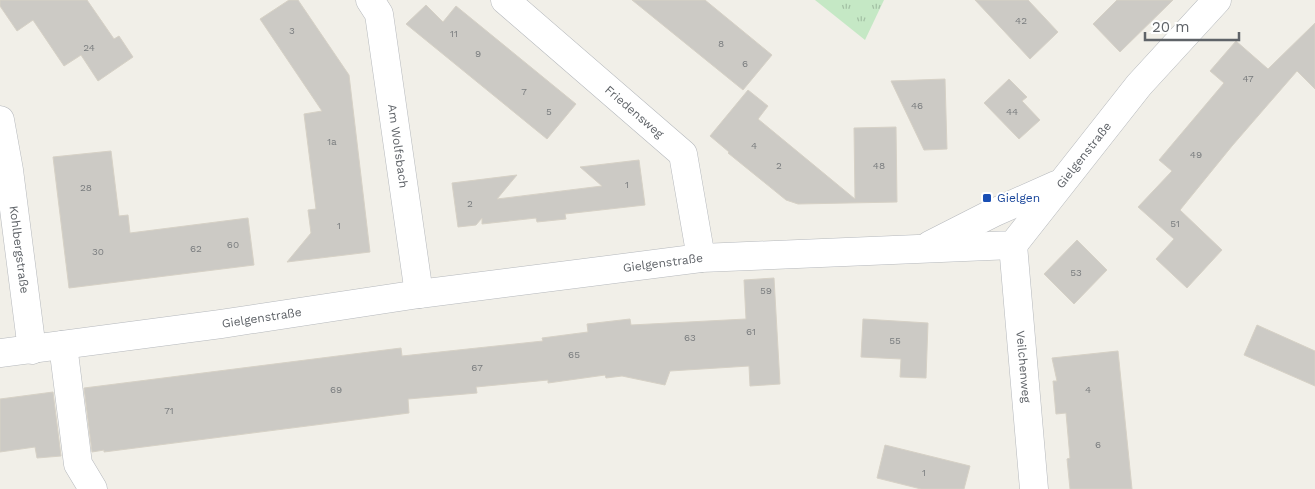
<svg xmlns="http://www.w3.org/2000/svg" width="1315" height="489" font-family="'Work Sans',sans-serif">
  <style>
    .park { fill: url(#park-tufts) }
    .building { fill: #cccac5; stroke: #d6d1c6 }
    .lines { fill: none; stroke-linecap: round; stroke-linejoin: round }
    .minor-casing { stroke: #b5b8bc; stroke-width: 29 }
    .minor { stroke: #fff; stroke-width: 28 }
    .transit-dot { fill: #1a4fb4; stroke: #fff; stroke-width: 2 }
    .labels { text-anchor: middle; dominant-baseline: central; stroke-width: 4; stroke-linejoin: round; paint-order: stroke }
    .number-label { font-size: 10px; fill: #7a7d7f }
    .street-label { font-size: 12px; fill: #5f6368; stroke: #fff }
    .transit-label { font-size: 12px; fill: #164399; stroke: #fff; text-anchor: start }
  </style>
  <defs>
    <pattern id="park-tufts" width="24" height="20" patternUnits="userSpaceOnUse" patternTransform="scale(1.25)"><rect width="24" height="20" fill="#c5e8c5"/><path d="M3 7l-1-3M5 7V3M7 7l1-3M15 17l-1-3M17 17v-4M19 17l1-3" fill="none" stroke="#a3c0a4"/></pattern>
  </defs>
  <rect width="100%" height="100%" fill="#f1efe8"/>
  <!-- park -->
  <path class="park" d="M815,0H884L865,40Z"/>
  <!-- building -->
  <path class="building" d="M0,0H87L114,39L119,36L133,57L98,81L81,55L64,66L33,20L17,31L0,6Z
    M289,0H298L349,75L370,252L287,262L311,233L308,210L316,209L304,114L322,111L260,19Z
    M632,0H705L772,55L743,90Z
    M975,0H1028L1058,32L1030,59Z
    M1117,0H1173L1120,52L1093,24Z
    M426,5L443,22L456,6L576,104L547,139L406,24Z
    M1315,23V89L1297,71L1232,146L1180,210L1222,250L1187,288L1156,259L1174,239L1138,207L1172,171L1159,160L1224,83L1210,71L1236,41L1268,69Z
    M945,79L947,149L924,150L891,81Z
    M1009,79L1027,97L1022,101L1040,120L1019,139L984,103Z
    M748,90L768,106L758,119L855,199L854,128L896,127L897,202L798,204L786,200L728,153L729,152L710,136Z
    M111,151L119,216L128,215L130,233L248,218L254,265L69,288L53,157Z
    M639,160L645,205L565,214L566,219L537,222L536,218L482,224V218L476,225L458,227L452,183L517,175L497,199L602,186L580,167Z
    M1077,240L1107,270L1074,304L1044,274Z
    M774,278L780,384L750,386L749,366L670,371L665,385L622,376L606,378L605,375L548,383V380L476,387L477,393L408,399L409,413L104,452V450L92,452L84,388L401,348L402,356L543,341L542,338L588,332L587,324L630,319L631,325L746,319L744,280Z
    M863,319L928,323L926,378L900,377L901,359L861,357Z
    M1257,325L1315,351V386L1244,355Z
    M1118,351L1132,489H1070L1067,459L1070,458L1066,413L1056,414L1053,381H1057L1052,358Z
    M53,392L61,456L37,458L35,447L0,452V399Z
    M885,445L970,466L964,489H921L877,478Z"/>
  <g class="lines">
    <!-- minor casing -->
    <g class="minor-casing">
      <g id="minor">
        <path id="s1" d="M370,0L379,14L419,294"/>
        <path id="s2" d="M505,0L683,154L701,258"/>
        <path id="s3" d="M0,120L9,170L32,350"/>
        <path d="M930,245L993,213L1056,185"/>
        <path id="s4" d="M1013,245L1034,489"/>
        <path d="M63,345L78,464L93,489"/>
        <path id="s5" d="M0,353L221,324L419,294L701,258L1013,245L1139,85L1217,0"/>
      </g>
    </g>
    <!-- minor -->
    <use href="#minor" class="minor"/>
  </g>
  <!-- markers -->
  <rect class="transit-dot" x="982" y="193" width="10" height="10" rx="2.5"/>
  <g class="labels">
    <!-- number labels -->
    <g class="number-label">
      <text x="1021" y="20">42</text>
      <text x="292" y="30">3</text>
      <text x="454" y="33">11</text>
      <text x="721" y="43">8</text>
      <text x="89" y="47">24</text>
      <text x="478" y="53">9</text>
      <text x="745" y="63">6</text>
      <text x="1248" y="78">47</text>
      <text x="524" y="91">7</text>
      <text x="917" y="105">46</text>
      <text x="549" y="111">5</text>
      <text x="1012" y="111">44</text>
      <text x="332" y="141">1a</text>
      <text x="754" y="145">4</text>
      <text x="1196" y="154">49</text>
      <text x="779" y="165">2</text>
      <text x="879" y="165">48</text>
      <text x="627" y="184">1</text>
      <text x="86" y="187">28</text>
      <text x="470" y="203">2</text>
      <text x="1175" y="223">51</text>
      <text x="339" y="225">1</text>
      <text x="233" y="244">60</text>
      <text x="196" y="248">62</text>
      <text x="98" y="251">30</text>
      <text x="1076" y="272">53</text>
      <text x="766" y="290">59</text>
      <text x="751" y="331">61</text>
      <text x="690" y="337">63</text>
      <text x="895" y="340">55</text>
      <text x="574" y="354">65</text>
      <text x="477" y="367">67</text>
      <text x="336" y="389">69</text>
      <text x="1088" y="389">4</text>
      <text x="169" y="410">71</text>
      <text x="1098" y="444">6</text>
      <text x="924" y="472">1</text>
    </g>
    <!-- street labels -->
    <g class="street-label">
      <text stroke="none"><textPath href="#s2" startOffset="171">Friedensweg</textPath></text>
      <text stroke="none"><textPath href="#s1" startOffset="150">Am Wolfsbach</textPath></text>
      <text stroke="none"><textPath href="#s5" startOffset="1134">Gielgenstraße</textPath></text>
      <text stroke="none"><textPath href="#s3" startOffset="131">Kohlbergstraße</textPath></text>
      <text stroke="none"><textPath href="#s5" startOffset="669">Gielgenstraße</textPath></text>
      <text stroke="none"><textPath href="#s5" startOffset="264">Gielgenstraße</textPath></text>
      <text stroke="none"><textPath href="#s4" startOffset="122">Veilchenweg</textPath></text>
    </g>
    <!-- transit labels -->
    <g class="transit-label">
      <text x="997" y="198">Gielgen</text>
    </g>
  </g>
  <!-- scale -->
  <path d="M1145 32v8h94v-8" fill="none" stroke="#5f6368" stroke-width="2.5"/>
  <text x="1152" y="32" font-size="15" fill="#5f6368" stroke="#ffffff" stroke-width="4" paint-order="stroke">20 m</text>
</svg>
